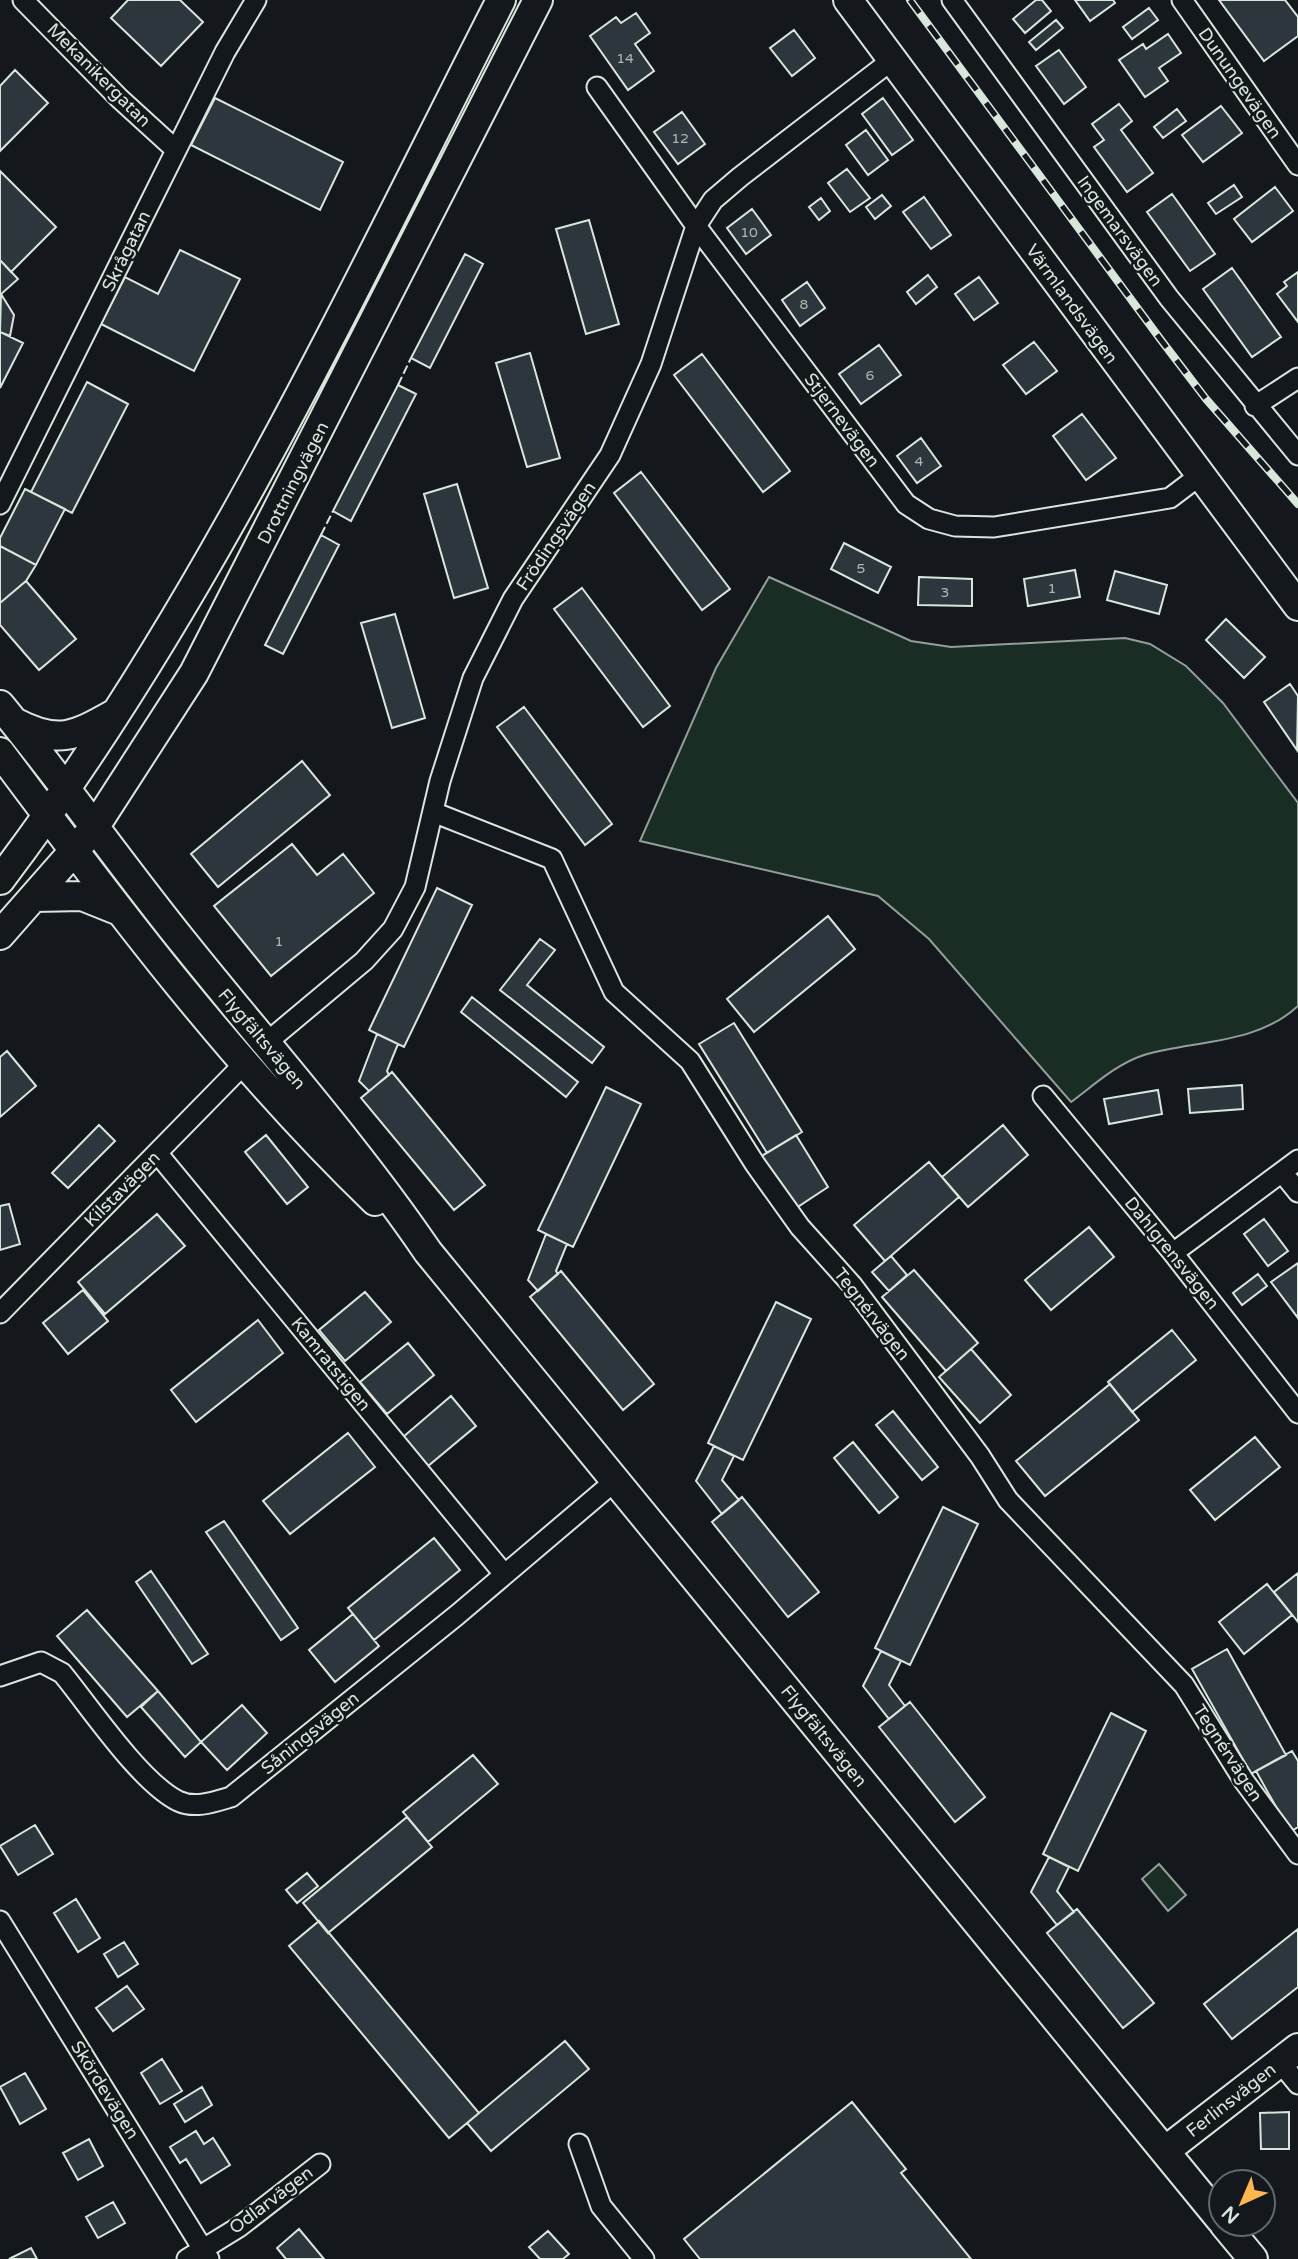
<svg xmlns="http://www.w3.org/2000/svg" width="1298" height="2259" font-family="'Varela Round',sans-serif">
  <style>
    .green { fill: #1a2d24; stroke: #939e99; stroke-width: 2 }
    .building { fill: #2c363c; stroke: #d8e6dc; stroke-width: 2 }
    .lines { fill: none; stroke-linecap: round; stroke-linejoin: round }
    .street-casing { stroke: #d8e6dc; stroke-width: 23 }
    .secondary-casing { stroke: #d8e6dc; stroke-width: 32 }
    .street { stroke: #14181c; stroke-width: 19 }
    .secondary { stroke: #14181c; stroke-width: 28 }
    .rail-casing { stroke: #d8e6dc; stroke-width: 8 }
    .rail { stroke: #14181c; stroke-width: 5; stroke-dasharray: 16; stroke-linecap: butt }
    .fence { stroke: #d8e6dc; stroke-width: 2; stroke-dasharray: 9 3.5; stroke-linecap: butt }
    .labels { text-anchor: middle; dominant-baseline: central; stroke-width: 5; stroke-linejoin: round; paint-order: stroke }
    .number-label { font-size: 14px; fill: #adbab4 }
    .street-label { font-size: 18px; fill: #d8e6dc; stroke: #14181c }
  </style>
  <rect width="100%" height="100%" fill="#14181c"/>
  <!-- green -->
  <path class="green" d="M769,577L911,641L951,647L1125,638L1150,644L1186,666L1223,703L1298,803V1006C1256,1045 1195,1040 1144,1055C1116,1064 1093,1086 1071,1102L929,939L878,896L640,841L716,668Z
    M1159,1864L1186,1895L1168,1911L1142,1879Z"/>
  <!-- building -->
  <path class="building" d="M128,0H180L203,22L161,66L111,18Z
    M1036,0H1042L1051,11L1025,33L1013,19Z
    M1075,0H1113L1115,3L1090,21Z
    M1219,0H1285L1298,17V36L1264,61Z
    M1149,8L1158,20L1132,39L1123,27Z
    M636,13L650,33L635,44L654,71L628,90L590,36L616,17L621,23Z
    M1056,20L1063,28L1036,50L1029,42Z
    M794,30L815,58L792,76L770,48Z
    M1168,34L1181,53L1159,68L1168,81L1145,97L1119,60L1143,44L1146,49Z
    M1059,50L1086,87L1064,104L1036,66Z
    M15,70L48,103L0,151V86Z
    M215,98L343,162L320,210L191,145Z
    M883,98L913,140L892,155L862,114Z
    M1119,104L1132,121L1121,130L1153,173L1127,192L1094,147L1104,140L1092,124Z
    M1221,106L1242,133L1203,162L1182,135Z
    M1177,109L1186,121L1163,138L1154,127Z
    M682,112L705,144L678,164L654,132Z
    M866,130L888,160L868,175L846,145Z
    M847,169L870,198L850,212L828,183Z
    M0,171L56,227L11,272L0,260Z
    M1234,185L1242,197L1216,214L1208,203Z
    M1275,187L1293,211L1252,242L1234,219Z
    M1172,194L1215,254L1190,271L1147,212Z
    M882,195L891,206L875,219L866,207Z
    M924,197L951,235L931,249L903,212Z
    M821,198L830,211L819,220L809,207Z
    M752,209L771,235L746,254L727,228Z
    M589,220L619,324L586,334L556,229Z
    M180,250L240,279L194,371L101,324L125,277L158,294Z
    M465,254L483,264L430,368L411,358Z
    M0,260L18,279L0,295Z
    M1232,268L1281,337L1252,357L1203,289Z
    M1298,272V322L1277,294L1287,286L1284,282Z
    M928,275L937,287L916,304L907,292Z
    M979,277L998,303L974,320L955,294Z
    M807,282L825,308L800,326L782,300Z
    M1,294L14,315L10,336L0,332Z
    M0,332L23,343L0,388Z
    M1034,342L1057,371L1026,394L1003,365Z
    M879,345L901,375L861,404L839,374Z
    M530,353L560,458L527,467L496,363Z
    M702,354L790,471L763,492L674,375Z
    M87,382L128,404L72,513L31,492Z
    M398,385L416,394L351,521L333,511Z
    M1082,414L1116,458L1086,480L1053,436Z
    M921,438L941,466L917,483L897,456Z
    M641,472L730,589L702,610L614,493Z
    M457,484L488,588L454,598L424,494Z
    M25,489L65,509L36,565L0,546V538Z
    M321,535L339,545L283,654L265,645Z
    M844,543L891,567L878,593L831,569Z
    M0,546L36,565L26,581L0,603Z
    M1075,570L1080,597L1028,606L1024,579Z
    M1115,571L1167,585L1159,614L1107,600Z
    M919,577L972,579V606L918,605Z
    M26,581L76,639L39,670L0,625V603Z
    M582,588L670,706L643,727L554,609Z
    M395,614L425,718L392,728L361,623Z
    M1226,619L1265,657L1244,678L1206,640Z
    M1290,684L1298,696L1297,750L1264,702Z
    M524,707L612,824L585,845L497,727Z
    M302,761L330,795L218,887L191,854Z
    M292,844L317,875L343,854L374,893L271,976L214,906Z
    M437,888L472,905L404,1047L369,1030Z
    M828,916L855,949L754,1032L727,999Z
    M540,939L555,950L527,985L604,1047L592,1063L500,990Z
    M472,997L578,1082L566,1097L461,1012Z
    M734,1023L802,1132L767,1153L699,1044Z
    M377,1034L398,1044L387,1071L389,1075L369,1091L359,1081Z
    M7,1051L36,1086L0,1117V1057Z
    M392,1072L485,1185L454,1210L361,1098Z
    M1242,1085L1243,1109L1190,1113L1188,1089Z
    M606,1087L641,1104L573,1247L538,1230Z
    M1158,1090L1162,1114L1109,1124L1104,1099Z
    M99,1125L115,1141L68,1188L52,1173Z
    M1003,1125L1028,1155L968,1207L942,1177Z
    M266,1135L308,1187L287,1204L245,1152Z
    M796,1135L828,1187L793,1210L760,1157Z
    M929,1162L959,1197L885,1261L854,1225Z
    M9,1204L20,1244L0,1250V1206Z
    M157,1214L185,1246L105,1314L78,1282Z
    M1264,1219L1288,1251L1268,1266L1244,1234Z
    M1089,1227L1114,1257L1051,1310L1025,1280Z
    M546,1234L567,1244L556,1271L558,1274L538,1291L528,1280Z
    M891,1256L907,1275L889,1291L872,1272Z
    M1298,1263V1318L1271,1282Z
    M914,1270L978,1343L946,1371L882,1297Z
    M561,1271L654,1384L623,1410L530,1297Z
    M1258,1274L1267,1286L1242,1305L1233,1293Z
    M83,1290L108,1321L68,1354L43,1323Z
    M365,1292L391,1322L345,1361L319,1330Z
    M776,1302L811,1319L743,1460L708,1443Z
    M258,1320L283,1353L196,1422L171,1390Z
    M1172,1330L1196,1360L1132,1412L1108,1382Z
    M408,1343L434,1375L387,1414L360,1382Z
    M971,1349L1011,1395L980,1423L939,1377Z
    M1110,1384L1139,1420L1045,1496L1016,1461Z
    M451,1396L476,1426L428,1466L403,1437Z
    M893,1411L938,1467L922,1480L876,1425Z
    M348,1433L375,1467L290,1534L263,1501Z
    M1255,1437L1280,1467L1215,1520L1190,1490Z
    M853,1442L898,1497L879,1513L834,1458Z
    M714,1446L734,1456L722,1480L739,1500L722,1514L696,1481Z
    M742,1497L819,1592L788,1617L712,1522Z
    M943,1507L978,1524L910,1665L875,1648Z
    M224,1521L298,1628L281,1640L206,1532Z
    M434,1538L460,1570L374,1640L348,1608Z
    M151,1571L208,1654L192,1664L136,1582Z
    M1298,1573V1622L1274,1592Z
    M1267,1584L1292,1615L1244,1654L1219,1622Z
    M87,1610L158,1691L127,1717L57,1636Z
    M353,1614L379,1646L335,1682L309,1650Z
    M1227,1649L1286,1755L1251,1774L1192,1669Z
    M881,1651L901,1661L889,1685L905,1706L889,1719L863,1686Z
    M158,1691L201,1742L185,1757L141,1707Z
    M910,1702L985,1797L955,1822L879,1727Z
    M242,1705L267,1733L227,1770L201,1742Z
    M1111,1713L1146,1731L1078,1871L1043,1854Z
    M1292,1751L1298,1761V1827L1290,1832L1256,1771Z
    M473,1755L498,1784L428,1842L403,1812Z
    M407,1817L432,1847L328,1933L303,1903Z
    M35,1825L53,1854L18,1875L0,1846Z
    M1049,1857L1069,1867L1057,1891L1074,1912L1057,1925L1031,1892Z
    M307,1873L318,1886L297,1903L286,1890Z
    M76,1899L100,1938L78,1952L54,1913Z
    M1077,1909L1154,2003L1123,2028L1047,1933Z
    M319,1921L479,2113L449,2138L289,1946Z
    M1298,1929V1987L1232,2039L1204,2004Z
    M124,1942L138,1964L118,1977L104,1954Z
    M127,1986L144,2009L113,2031L96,2008Z
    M565,2041L589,2069L491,2151L467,2123Z
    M162,2059L182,2091L160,2104L141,2073Z
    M25,2073L46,2109L20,2124L0,2087Z
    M202,2087L212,2105L185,2122L174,2104Z
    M852,2102L906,2169L901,2173L971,2259H700L684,2239Z
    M1289,2112V2149H1261L1260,2113Z
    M196,2131L204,2144L213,2138L230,2165L201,2183L186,2159L180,2163L170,2147Z
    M89,2139L103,2166L78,2180L63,2153Z
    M113,2202L125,2223L98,2238L86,2217Z
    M299,2229L324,2259H286L277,2248Z
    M548,2231L569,2254L563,2259H540L529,2247Z
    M31,2248L37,2259H9Z"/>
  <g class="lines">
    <!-- street casing -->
    <g class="street-casing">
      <path id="street" d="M23,0L119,98L176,150
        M952,0L1169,298L1298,455
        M1182,0L1298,165
        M597,87L696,226L906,504L929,519L955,526L994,527L1170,498L1199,476
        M1255,406L1298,378
        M0,504L225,52L256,0
        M433,812L552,859L614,992L690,1061L755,1164L800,1227L852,1285L980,1456L1008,1500L1184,1685L1244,1781L1298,1854
        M266,1043L364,961L393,929L415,887L440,781L473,678L513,599L610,455L651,364L696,226L713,200L740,177L892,60
        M1043,1096L1173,1253L1298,1413
        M158,1154L504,1574
        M1282,1172L1298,1192
        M1173,1253L1298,1160
        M0,1313L243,1065
        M0,1676L41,1662L62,1673C90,1707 140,1782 178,1801C195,1809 214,1802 231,1797L457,1615L615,1481
        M0,1921L209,2259
        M1280,2062L1298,2084
        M579,2144L601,2206L644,2259
        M187,2259L239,2227L320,2164"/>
    </g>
    <!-- secondary casing -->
    <g class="secondary-casing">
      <path id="secondary" d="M848,0L1298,606
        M0,705C65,784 123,868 188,948C269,1049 355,1145 428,1252L1221,2220
        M16,723C58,745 75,736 114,714
        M0,752C117,909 234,1065 375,1201
        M0,880C204,611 348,300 501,0
        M35,897L82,896L117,910
        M0,935L94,828L194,673L538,0
        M1165,2151L1298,2048
        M1224,2224L1253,2259"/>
    </g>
    <!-- street -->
    <use href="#street" class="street"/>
    <!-- secondary -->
    <use href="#secondary" class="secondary"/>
    <!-- rail casing -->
    <g class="rail-casing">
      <path id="rail" d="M910,0L1161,340L1206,399L1298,504"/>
    </g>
    <!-- rail -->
    <use href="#rail" class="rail"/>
    <!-- fence -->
    <path class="fence" d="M398,385L411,358
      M321,535L333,511"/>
  </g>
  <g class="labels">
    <!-- number labels -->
    <g class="number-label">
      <text x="625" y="58">14</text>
      <text x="680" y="138">12</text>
      <text x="749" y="232">10</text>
      <text x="804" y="304">8</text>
      <text x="870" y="375">6</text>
      <text x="919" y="461">4</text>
      <text x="861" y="568">5</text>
      <text x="1052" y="588">1</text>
      <text x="945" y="592">3</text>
      <text x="279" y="941">1</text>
    </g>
    <!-- street labels -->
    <g class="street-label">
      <text transform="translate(99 75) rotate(45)">Mekanikergatan</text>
      <text transform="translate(1240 83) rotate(55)">Dunungevägen</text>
      <text transform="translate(1120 231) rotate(54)">Ingemarsvägen</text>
      <text transform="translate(126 251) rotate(-64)">Skrågatan</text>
      <text transform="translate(1072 304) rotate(54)">Värmlandsvägen</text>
      <text transform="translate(842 420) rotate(53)">Stjernevägen</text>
      <text transform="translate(293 483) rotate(-63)">Drottningvägen</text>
      <text transform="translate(556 536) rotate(-56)">Frödingsvägen</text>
      <text transform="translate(262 1039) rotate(50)">Flygfältsvägen</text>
      <text transform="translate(122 1189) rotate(-45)">Kilstavägen</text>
      <text transform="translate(1172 1253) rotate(51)">Dahlgrensvägen</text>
      <text transform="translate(872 1314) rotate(52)">Tegnérvägen</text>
      <text transform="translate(331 1364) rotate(51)">Kamratstigen</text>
      <text transform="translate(310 1733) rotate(-39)">Såningsvägen</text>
      <text transform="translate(824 1736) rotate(51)">Flygfältsvägen</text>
      <text transform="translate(1228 1753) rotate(57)">Tegnérvägen</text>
      <text transform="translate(105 2090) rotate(58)">Skördevägen</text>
      <text transform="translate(1231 2100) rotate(-38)">Ferlinsvägen</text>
      <text transform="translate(271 2200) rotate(-37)">Odlarvägen</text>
    </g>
  </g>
  <!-- north arrow -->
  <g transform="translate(1242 2203) rotate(224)"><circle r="33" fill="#14181c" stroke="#626a69" stroke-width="2"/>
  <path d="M0-5L12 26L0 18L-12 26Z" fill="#ffb74d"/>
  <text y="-10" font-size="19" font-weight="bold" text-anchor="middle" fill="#d8e6dc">N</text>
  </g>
</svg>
